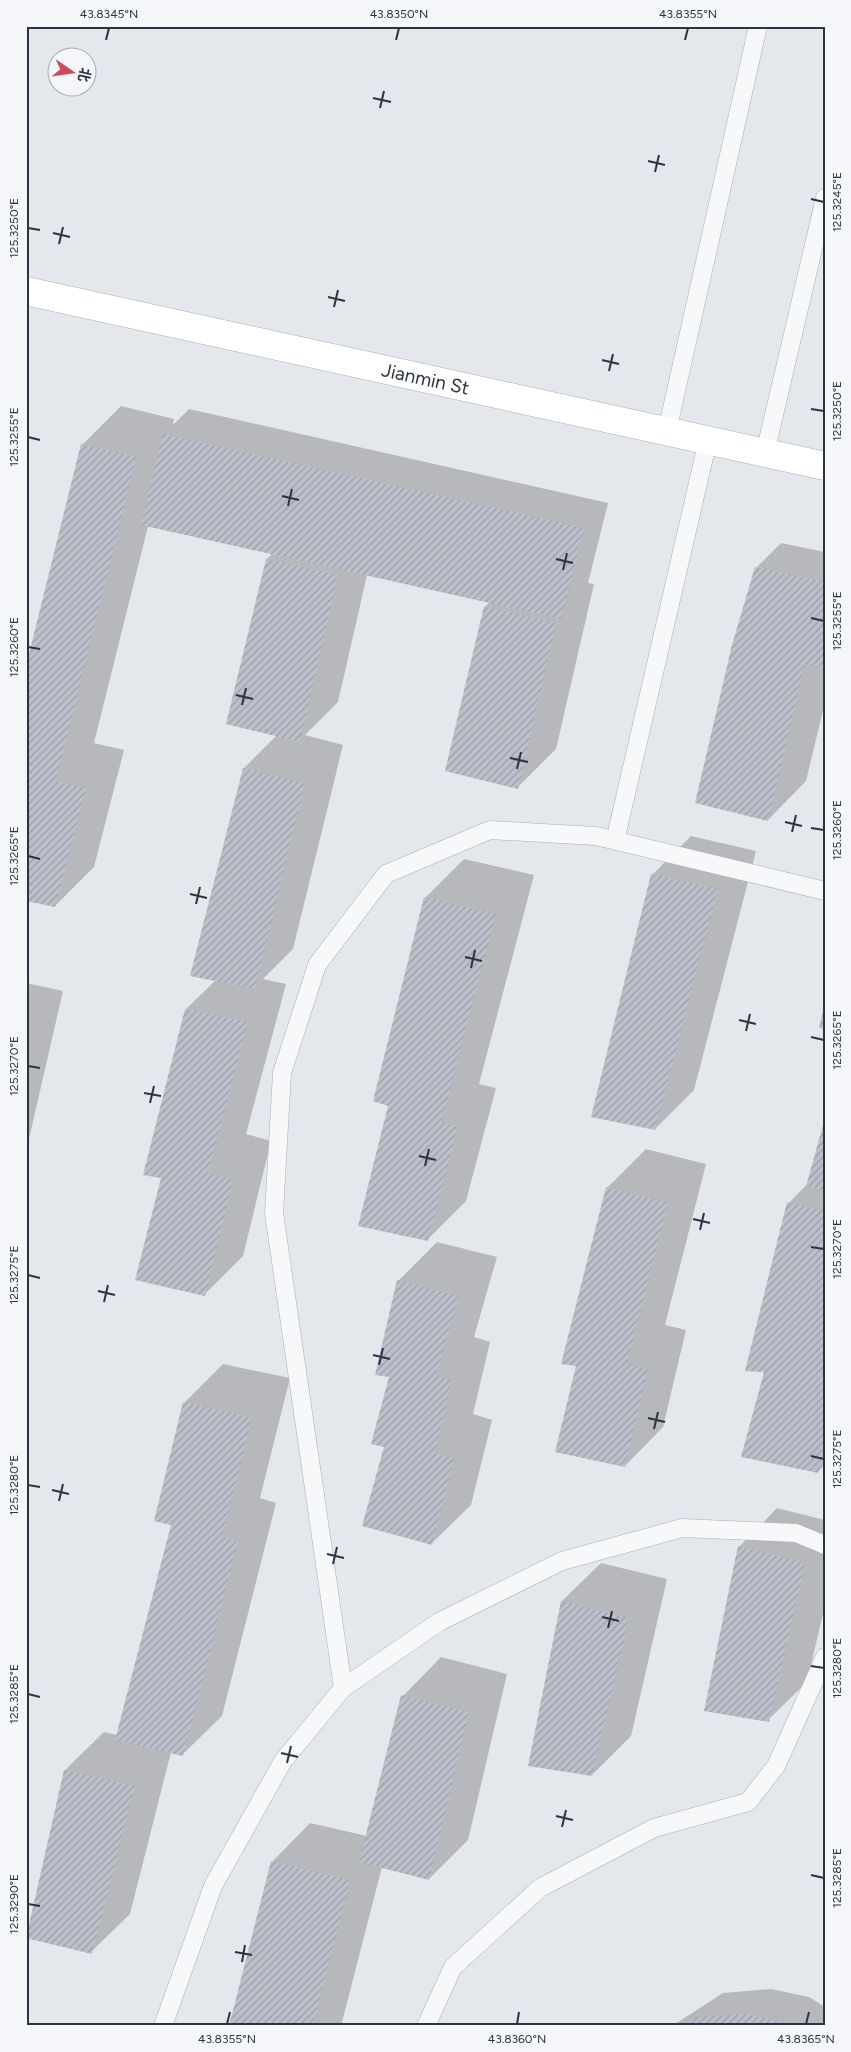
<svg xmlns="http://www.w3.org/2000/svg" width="851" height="2052" font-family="Figtree,'Noto Sans SC',sans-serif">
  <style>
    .shadow { fill: #0003 }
    .building { fill: url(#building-hatch) }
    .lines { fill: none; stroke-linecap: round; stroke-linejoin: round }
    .lane-casing { stroke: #a9aeb7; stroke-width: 19 }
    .secondary-casing { stroke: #a9aeb7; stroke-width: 29 }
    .lane { stroke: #f7f8fa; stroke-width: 18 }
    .secondary { stroke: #fff; stroke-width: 28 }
    .ticks { fill: none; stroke: #2b3445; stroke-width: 2 }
    .labels { text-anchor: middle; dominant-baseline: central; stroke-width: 5; stroke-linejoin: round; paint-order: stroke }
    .street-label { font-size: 19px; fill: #2b3445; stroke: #f4f6f9 }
    .neatline { fill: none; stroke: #2b3445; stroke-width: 2 }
    .ticks-label { font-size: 12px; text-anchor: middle; fill: #2b3445 }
  </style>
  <defs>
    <pattern id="building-hatch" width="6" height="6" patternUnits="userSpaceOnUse" patternTransform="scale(1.25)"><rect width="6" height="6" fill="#bbc0ca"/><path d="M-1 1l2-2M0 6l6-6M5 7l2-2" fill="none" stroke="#989da6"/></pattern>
  </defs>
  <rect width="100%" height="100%" fill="#e4e7ec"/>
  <!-- shadow -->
  <path class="shadow" d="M121,406L174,419L173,425L189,409L608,503L588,583L594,584L556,749L517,788L485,607L490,602L367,575L338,702L305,735L343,745L293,949L263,979L286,984L246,1134L271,1141L243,1256L204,1295L163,1177L145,1174L186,1009L216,980L191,975L244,768L277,735L267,559L273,553L148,526L94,743L124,750L94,867L55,906L26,671L83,444Z
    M781,543L825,552V702L806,781L768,820L756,568Z
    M691,836L756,851L694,1090L655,1129L593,1116L653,874Z
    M464,859L534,875L479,1084L496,1088L466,1201L427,1240L425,898Z
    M26,983L63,991L26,1152Z
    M825,1124V1465L818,1472L765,1371L789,1203L808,1183Z
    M646,1149L706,1164L665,1325L686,1330L663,1427L625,1466L577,1365L607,1188Z
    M437,1242L497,1257L474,1337L490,1342L473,1414L492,1420L471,1505L432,1543L386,1446L398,1281Z
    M223,1364L290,1378L260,1498L276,1503L222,1716L183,1754L171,1752L130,1914L91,1952L65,1770L104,1732L117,1735L173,1524L184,1403Z
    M777,1508L825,1520V1605L807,1682L768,1720L739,1547Z
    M601,1563L667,1579L631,1736L592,1775L562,1601Z
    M441,1657L507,1674L468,1840L429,1879L382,1867L341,2026H230L272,1862L310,1823L367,1836L403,1696Z
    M771,1989L809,1997L825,2007V2026H672L723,1993Z"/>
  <!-- building -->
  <path class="building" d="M163,434L584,528L561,619L141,525Z
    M81,444L136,457L56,781L86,788L55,907L26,901V666Z
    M266,559L338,575L300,742L226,724Z
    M755,567L825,582V669L805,664L768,821L695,803L732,645Z
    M484,606L556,623L518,789L445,771Z
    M243,768L305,783L255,989L190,976Z
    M651,874L718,889L655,1130L591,1117Z
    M424,897L496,914L441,1122L458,1127L428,1241L358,1226L388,1106L373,1101Z
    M824,1007H825V1029L819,1028Z
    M185,1009L248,1022L208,1173L233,1179L205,1296L135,1280L161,1178L143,1175Z
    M824,1122H825V1190L806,1186Z
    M606,1187L668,1203L627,1364L648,1369L625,1467L555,1452L576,1366L561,1364Z
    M787,1202L825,1211V1357L820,1378L825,1379V1444L818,1473L741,1457L764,1372L745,1371Z
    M397,1280L459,1296L436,1376L452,1380L435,1453L454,1458L432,1545L362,1526L384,1447L371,1444L389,1377L375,1375Z
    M183,1402L252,1417L222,1537L238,1542L183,1756L115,1740L171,1525L154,1521Z
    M738,1546L805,1563L769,1722L704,1711Z
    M561,1601L629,1618L592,1776L528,1766Z
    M401,1695L469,1712L429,1880L359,1862Z
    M64,1770L135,1786L92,1954L26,1938Z
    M271,1861L350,1880L313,2026H229Z
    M745,2014L783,2022L790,2026H683L697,2017Z"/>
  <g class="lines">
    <!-- lane casing -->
    <g class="lane-casing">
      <path id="lane" d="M667,431L758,26
        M765,453L825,198
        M615,841L708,440
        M343,1688L274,1213L282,1073L317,965L386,874L490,830L596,836L825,891
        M163,2026L213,1886L283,1761L343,1688L439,1622L562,1561L682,1528L796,1533L825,1545
        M426,2026L453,1967L540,1888L654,1828L748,1802L776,1766L825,1657"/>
    </g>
    <!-- secondary casing -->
    <g class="secondary-casing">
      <g id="secondary">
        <path id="s1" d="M26,291L825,466"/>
      </g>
    </g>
    <!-- lane -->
    <use href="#lane" class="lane"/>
    <!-- secondary -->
    <use href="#secondary" class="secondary"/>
  </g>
  <!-- ticks -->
  <path class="ticks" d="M106,40L109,28M396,40L399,28M685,40L688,28M373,98L391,102M380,108L384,91M648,161L665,165M655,172L659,155M811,199L824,202M28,228L40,230M53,233L70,237M59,244L63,227M328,297L345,301M334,307L338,290M602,360L619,364M609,371L613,354M811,409L824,411M28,437L40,440M282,496L299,500M288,506L292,489M556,559L573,563M563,570L567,553M811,618L824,621M28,647L40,649M236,695L253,699M242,705L246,688M510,758L528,762M517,769L521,752M785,822L802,826M811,828L824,830M792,832L796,815M28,856L40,859M190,894L207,898M196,904L200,887M465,957L482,961M471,968L475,950M739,1020L756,1024M746,1031L750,1014M811,1037L824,1040M28,1066L40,1068M144,1093L161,1096M150,1103L154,1086M419,1156L436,1160M425,1166L429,1149M693,1219L710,1223M700,1230L704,1213M811,1247L824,1249M28,1275L40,1278M98,1291L115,1295M104,1302L108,1285M373,1355L390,1359M379,1365L383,1348M648,1418L665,1422M654,1429L658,1412M811,1456L824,1459M28,1485L40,1487M52,1490L69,1494M59,1501L63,1484M327,1554L344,1558M333,1564L337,1547M602,1617L619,1621M608,1628L612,1611M811,1666L824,1668M28,1694L40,1697M281,1753L298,1757M287,1763L291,1746M556,1816L573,1820M562,1827L566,1810M811,1875L824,1878M28,1904L40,1906M235,1952L252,1955M242,1962L245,1945M227,2024L230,2012M517,2024L519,2012M806,2024L809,2012"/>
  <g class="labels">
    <!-- street labels -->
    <g class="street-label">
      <text stroke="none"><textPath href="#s1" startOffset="409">Jianmin St</textPath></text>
    </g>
  </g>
  <!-- border -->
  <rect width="851" height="2052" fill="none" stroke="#f4f6f9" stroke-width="55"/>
  <!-- north arrow -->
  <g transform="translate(72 72) rotate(103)"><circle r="24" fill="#f4f6f9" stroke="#a4a8b1"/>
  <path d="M0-4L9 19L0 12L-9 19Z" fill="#d1495b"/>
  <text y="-8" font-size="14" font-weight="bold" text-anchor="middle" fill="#2b3445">北</text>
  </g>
  <rect x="28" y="28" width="796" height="1996" class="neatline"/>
  <g class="ticks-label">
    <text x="109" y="18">43.8345°N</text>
    <text x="399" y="18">43.8350°N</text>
    <text x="688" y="18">43.8355°N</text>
    <text transform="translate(837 202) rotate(-90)" y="4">125.3245°E</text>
    <text transform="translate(14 228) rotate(-90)" y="4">125.3250°E</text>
    <text transform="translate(837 411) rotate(-90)" y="4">125.3250°E</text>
    <text transform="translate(14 437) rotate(-90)" y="4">125.3255°E</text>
    <text transform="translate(837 621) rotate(-90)" y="4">125.3255°E</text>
    <text transform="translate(14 647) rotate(-90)" y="4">125.3260°E</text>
    <text transform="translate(837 830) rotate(-90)" y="4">125.3260°E</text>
    <text transform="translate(14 856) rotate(-90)" y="4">125.3265°E</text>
    <text transform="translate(837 1040) rotate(-90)" y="4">125.3265°E</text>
    <text transform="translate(14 1066) rotate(-90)" y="4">125.3270°E</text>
    <text transform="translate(837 1249) rotate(-90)" y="4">125.3270°E</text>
    <text transform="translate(14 1275) rotate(-90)" y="4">125.3275°E</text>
    <text transform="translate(837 1459) rotate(-90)" y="4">125.3275°E</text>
    <text transform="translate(14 1485) rotate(-90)" y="4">125.3280°E</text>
    <text transform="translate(837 1668) rotate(-90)" y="4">125.3280°E</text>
    <text transform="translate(14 1694) rotate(-90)" y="4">125.3285°E</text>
    <text transform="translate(837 1878) rotate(-90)" y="4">125.3285°E</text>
    <text transform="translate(14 1904) rotate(-90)" y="4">125.3290°E</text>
    <text x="227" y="2043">43.8355°N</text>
    <text x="517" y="2043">43.8360°N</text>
    <text x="806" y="2043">43.8365°N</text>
  </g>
</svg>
